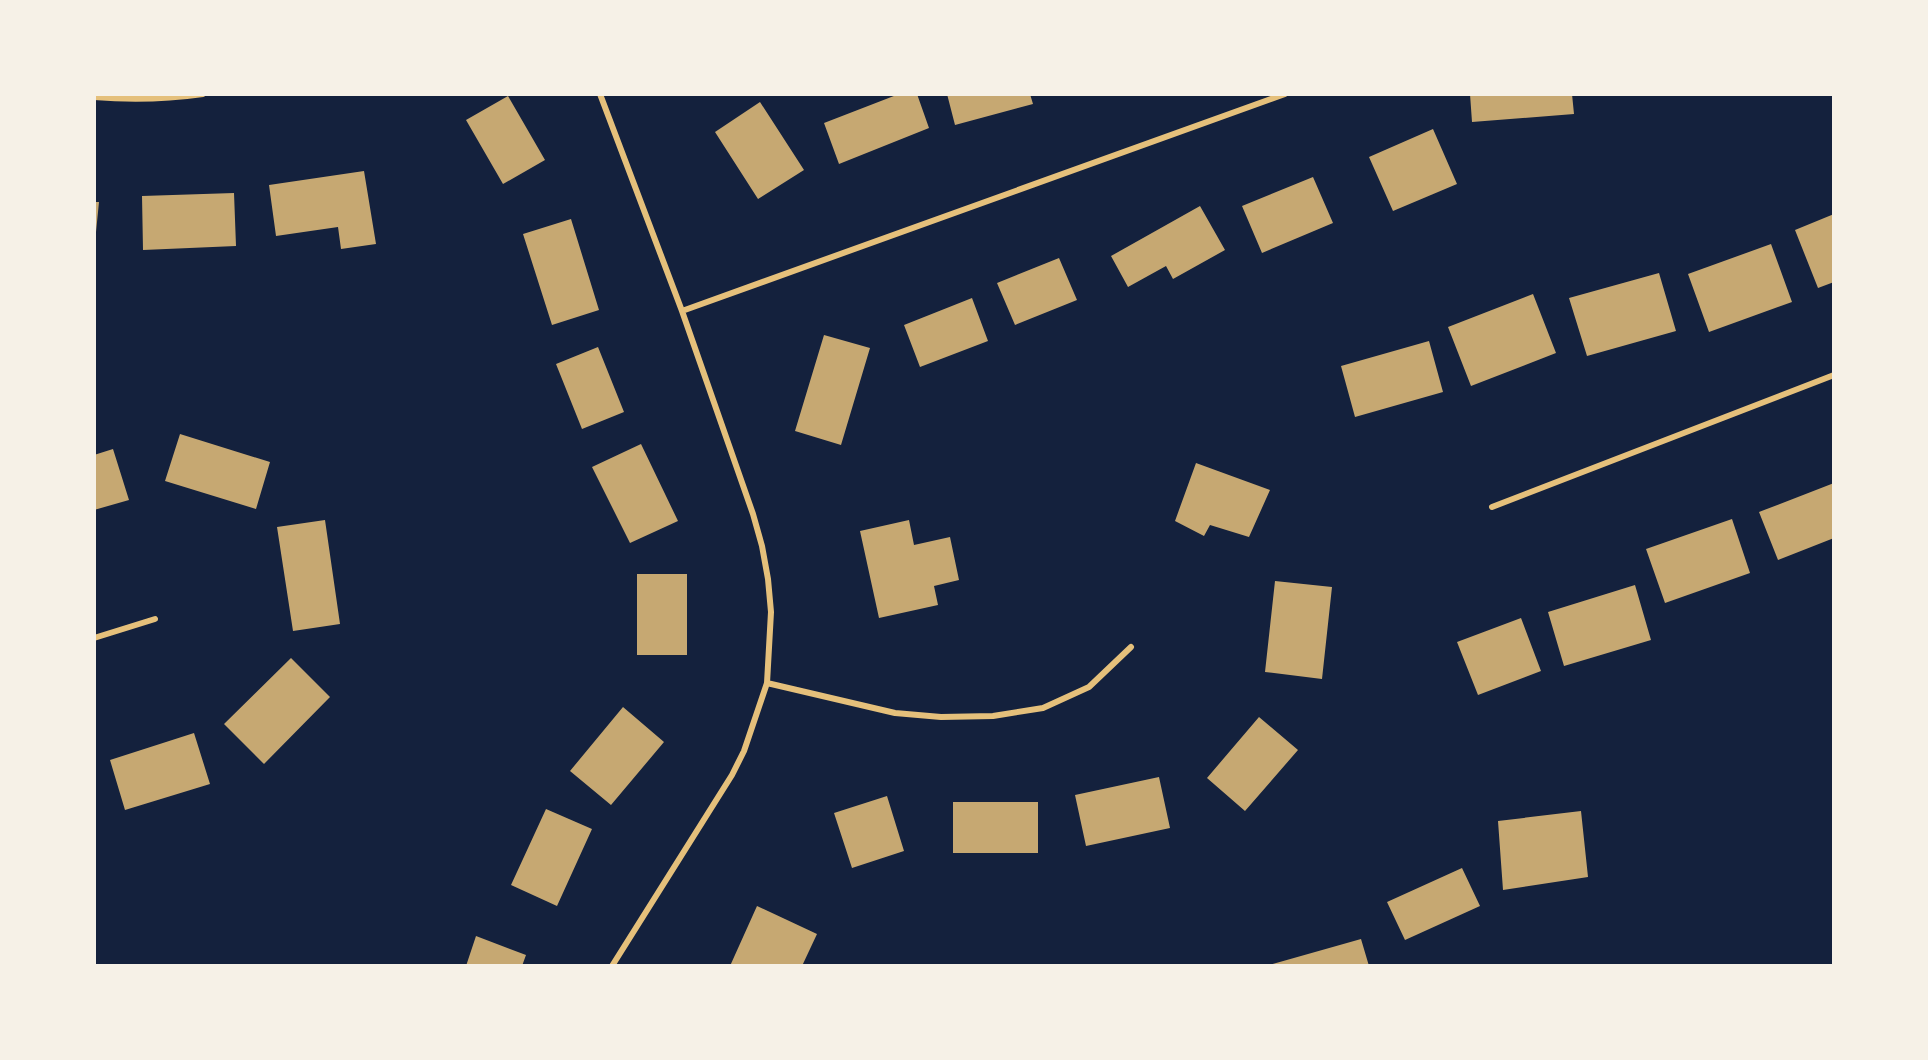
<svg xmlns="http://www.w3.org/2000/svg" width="1928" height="1060" font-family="'Zilla Slab',serif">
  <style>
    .building { fill: #c6a872 }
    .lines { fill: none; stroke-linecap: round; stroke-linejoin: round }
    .minor { stroke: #e5c07b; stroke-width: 6 }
  </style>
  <rect width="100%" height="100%" fill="#14213d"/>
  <!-- building -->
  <path class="building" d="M899,94H917L929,128L839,164L824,123Z
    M947,94H1030L1033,104L955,125Z
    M1470,94H1572L1574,114L1472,122Z
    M508,96L545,160L503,184L466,120Z
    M760,102L804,170L758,199L715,132Z
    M1433,129L1457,184L1393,211L1369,157Z
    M364,171L376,244L341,249L338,227L276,236L269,185Z
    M1313,177L1333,223L1262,253L1242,206Z
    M234,193L236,246L143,250L142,196Z
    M94,202H99L96,232H94Z
    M1200,206L1225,250L1173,279L1166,266L1128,287L1111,256Z
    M1834,214V282L1818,288L1795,230Z
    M571,219L599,310L552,325L523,234Z
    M1771,244L1792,302L1709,332L1688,274Z
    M1059,258L1077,300L1015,325L997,283Z
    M1659,273L1676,331L1587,356L1569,298Z
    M1533,294L1556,353L1471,386L1448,327Z
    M972,298L988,341L920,367L904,325Z
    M824,335L870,348L841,445L795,431Z
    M1429,341L1443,392L1355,417L1341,366Z
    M598,347L624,412L582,429L556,364Z
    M180,434L270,462L256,509L165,481Z
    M641,444L678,521L630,543L592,467Z
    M113,449L129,500L94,510V455Z
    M1196,463L1270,490L1249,537L1210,525L1204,536L1175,521Z
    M1834,483V538L1778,560L1759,512Z
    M1732,519L1750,573L1665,603L1646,549Z
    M325,520L340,624L293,631L277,527Z
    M909,520L914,545L950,537L959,580L934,586L938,605L879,618L860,531Z
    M637,574H687V655H637Z
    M1275,581L1332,587L1322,679L1265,672Z
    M1635,585L1651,640L1564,666L1548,612Z
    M1521,618L1541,671L1478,695L1457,642Z
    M291,658L330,697L264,764L224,724Z
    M623,707L664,742L611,805L570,771Z
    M1259,717L1298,750L1245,811L1207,778Z
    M194,733L210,784L125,810L110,760Z
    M1159,777L1170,828L1086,846L1075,795Z
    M887,796L904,851L852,868L834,813Z
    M953,802H1038V853H953Z
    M546,809L592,829L557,906L511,885Z
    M1581,811L1588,877L1503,890L1498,821Z
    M1462,868L1480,906L1405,940L1387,902Z
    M757,906L817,934L802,966H730Z
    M476,936L526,955L522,966H466Z
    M1361,939L1369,966H1269V965Z"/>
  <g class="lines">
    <!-- minor -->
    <path class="minor" d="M600,94L682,311L753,514L762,546L768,579L771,612L767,683L744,751L732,775L612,966
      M94,97C130,100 168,99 203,94
      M682,311L1285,94
      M1492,507L1834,375
      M94,638L155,619
      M767,683L895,713L941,717L993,716L1043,708L1089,687L1131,647"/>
  </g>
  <!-- border -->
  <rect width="1928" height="1060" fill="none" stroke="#f6f1e7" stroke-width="192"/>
</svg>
